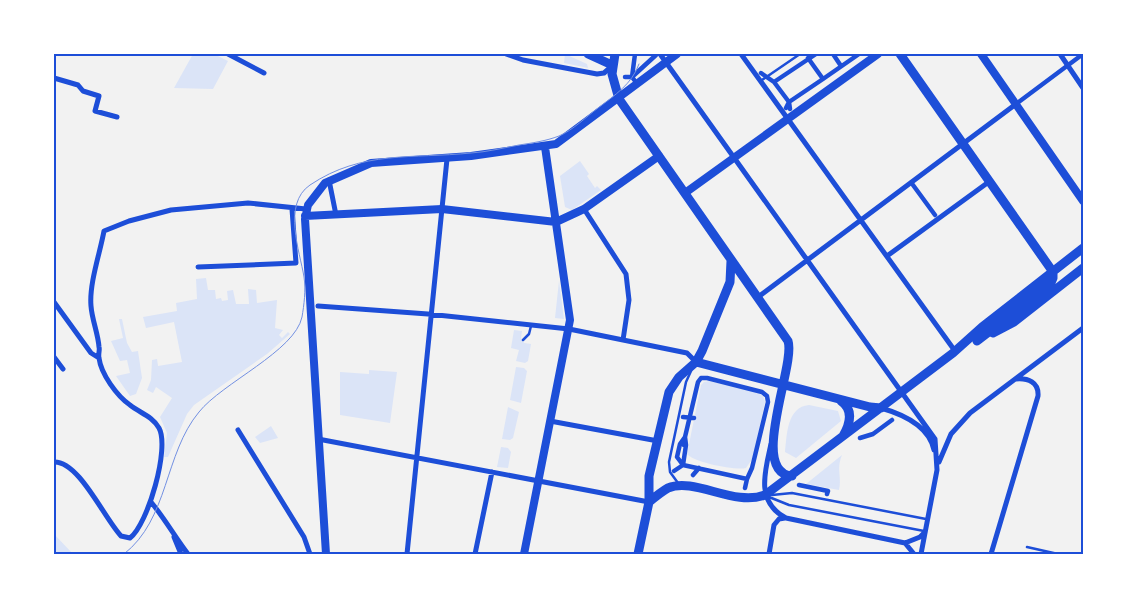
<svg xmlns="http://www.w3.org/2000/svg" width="1137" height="608" font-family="'Playfair Display',serif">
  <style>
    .green { fill: #dbe4f7 }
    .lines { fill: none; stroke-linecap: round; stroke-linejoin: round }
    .service { stroke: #1d4ed8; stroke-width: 2.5 }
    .pedestrian { stroke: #1d4ed8; stroke-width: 4.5 }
    .minor { stroke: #1d4ed8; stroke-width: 5 }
    .secondary { stroke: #1d4ed8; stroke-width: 8 }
    .primary { stroke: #1d4ed8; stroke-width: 9 }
    .tram { stroke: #7290e2; stroke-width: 1 }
    .neatline { fill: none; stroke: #1d4ed8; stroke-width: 2 }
  </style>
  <rect width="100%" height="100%" fill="#f2f2f2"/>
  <!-- green -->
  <path class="green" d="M193,54H214L228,61L213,89L174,88Z
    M565,54L587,64L588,68L564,63Z
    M580,161L589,174L587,176L595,188L597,186L601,190L572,210L565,207L560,176Z
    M206,278L208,290H215L216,299L221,298L222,301L228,300L227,291L233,290L236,304H249L248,289L256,290L257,303L277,300L275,328L283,330L279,335L282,338L288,332L290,334L267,354L194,405L187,414L168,457H164L167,433L160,417L172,398L156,387L153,393L147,390L151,380L152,360L157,359L158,366L182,362L174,322L146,328L143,317L177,311L176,303L197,299L196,279Z
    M559,281L564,319L555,318Z
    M119,319H122L127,343L132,352L138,351L142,378L136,394L130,396L116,376L130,373L127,360L120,361L111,341L123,338Z
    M514,330L522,331L521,338L524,343L531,344L528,361L525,363L516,361L519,350L511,348Z
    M516,367L524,368L527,371L521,403L510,400Z
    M369,370L397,372L390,423L340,415V372L369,374Z
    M709,381L757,392L763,396L765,402L753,458L746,468C736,471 693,462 687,454L701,385L704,382Z
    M809,405L838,411L841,421L796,458L785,452C787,434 787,407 809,405Z
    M508,407L519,412L513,438L510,440L502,439Z
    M271,426L278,438L260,443L255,437Z
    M501,447L508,448L511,452L508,468L497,467Z
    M842,455C836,469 842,477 839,490L806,484Z
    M54,534L73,554H54Z"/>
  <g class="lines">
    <!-- service -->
    <path class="service" d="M762,80L800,54
      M523,340L529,334L531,326
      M678,483L670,472L669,462L686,382L691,371
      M772,495L792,493L926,519
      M769,497L789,505L924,531
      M1027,547L1058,554"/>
    <!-- pedestrian -->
    <path class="pedestrian" d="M833,54L841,66
      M761,73L774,82L816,54
      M625,77H632L656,55
      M823,79L859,54
      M635,81L632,77L635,54
      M774,82L789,102L823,79L808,58
      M1016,104L1083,54
      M786,108L789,102L790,109
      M913,185L935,215
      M683,417L694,418
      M860,438L873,434L892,420
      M674,471L683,465L686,445L685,437L684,445
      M693,475L699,468
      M799,485L828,491L827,494
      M745,488L747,479L683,465L677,457L680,444L685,437L698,382L701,378H707L762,392L767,396L768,402L752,468L747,479"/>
    <!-- minor -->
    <path class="minor" d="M228,54L264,73
      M506,54L523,60L597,74L604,73L612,66
      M660,54L935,439L937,470L921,554
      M741,54L955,351
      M1060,54L1083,88
      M54,78L78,85L83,91L99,96L95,111L117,117
      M329,180L336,215
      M584,209L626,274L629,300L623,340
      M887,256L990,181
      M198,267L296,263L292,209
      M758,297L1016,104
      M54,302L91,353L99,358
      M318,306L428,314L569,329L687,353L696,362
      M54,357L63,369
      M881,408C902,414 929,425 934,450
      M550,421L658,441
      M238,430L304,537L310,554
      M318,439L649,502
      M771,444C765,471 755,502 786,518L905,543L920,537L925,532
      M54,462C79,461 104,518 121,536L130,538C148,524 170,448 159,428C152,416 140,413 130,405C117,396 101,374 99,358C98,354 100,350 99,347C98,333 92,320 91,306C89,284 100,253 104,231L129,221L171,210L248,203L306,209
      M939,462L951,434L970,413L1083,328
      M151,502C165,519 175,537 188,554
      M174,537L181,554
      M905,543L914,554
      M407,554L447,159
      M475,554L492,472
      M769,554L774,525L779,519L785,518
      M991,554L1038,396C1039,382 1028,378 1016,379"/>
    <!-- secondary -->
    <path class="secondary" d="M981,54L1083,201
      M685,193L878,54
      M305,216L442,209L556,222L584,209L659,156
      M326,554L305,219L308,205L325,183L371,163L471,156L556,144L677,54
      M524,554L570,320L545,147"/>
    <!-- primary -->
    <path class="primary" d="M588,54L612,65
      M615,54L612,74L619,99L788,341C796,365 748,472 792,476
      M900,54L1053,272V278L1050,285L977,341
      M993,333L1014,322L1083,268
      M696,362L870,407L881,408
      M841,401C854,410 850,424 843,436
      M649,502C655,497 661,492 668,488C695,477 734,507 765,495L953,353L982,327L1083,248
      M638,554L649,502V476L669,392L679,377L696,362L702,351L730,282L731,261"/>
    <!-- tram -->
    <path class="tram" d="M124,554C169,519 164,454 199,412C222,383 295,351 302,317C304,305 306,290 304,277C300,252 282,204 310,185C362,150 413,159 471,153C487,152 503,148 519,145C532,143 546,141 559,136C573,130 586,117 598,108C615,95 632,84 639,64"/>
  </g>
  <!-- border -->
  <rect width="1137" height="608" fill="none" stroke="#ffffff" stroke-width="110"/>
  <rect x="55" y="55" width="1027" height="498" class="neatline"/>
</svg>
